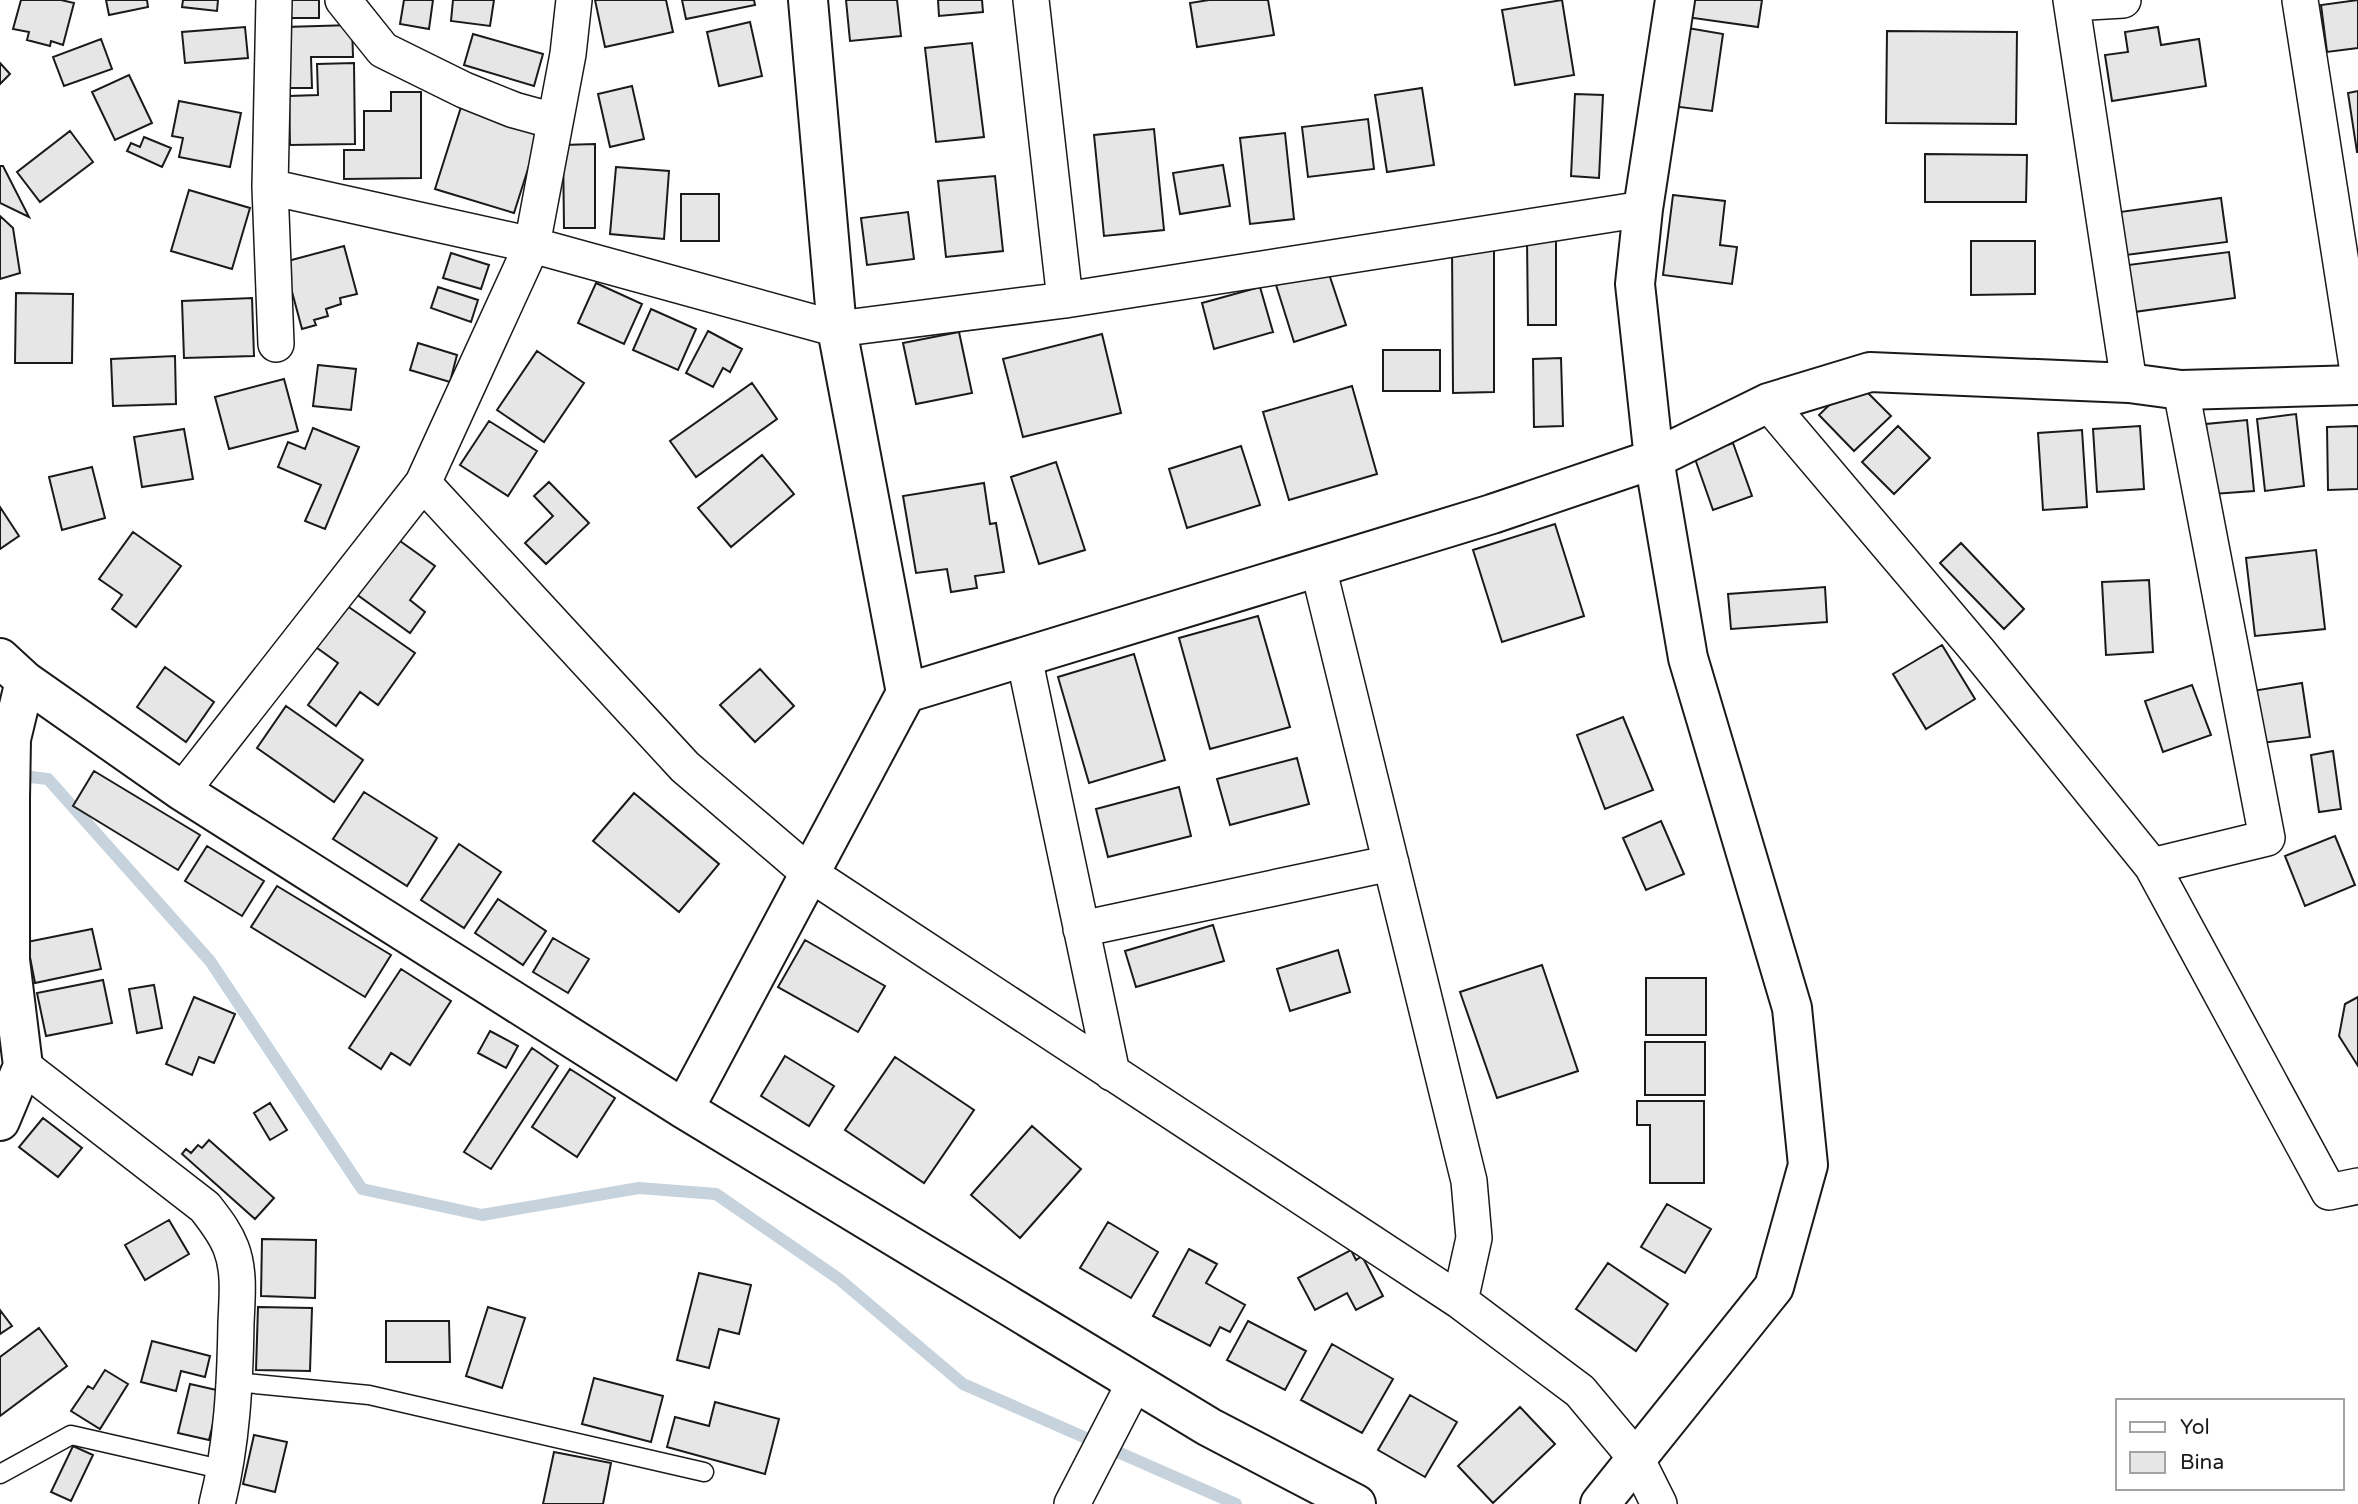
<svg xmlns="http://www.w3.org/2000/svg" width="2358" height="1504" font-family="'Varela Round',sans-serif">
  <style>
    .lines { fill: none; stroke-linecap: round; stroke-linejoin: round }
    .stream { stroke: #c6d2dc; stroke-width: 12 }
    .building { fill: #e6e6e6; stroke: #1a1a1a; stroke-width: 2 }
    .service-casing { stroke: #1a1a1a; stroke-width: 21 }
    .minor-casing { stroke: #1a1a1a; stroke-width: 38 }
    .tertiary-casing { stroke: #1a1a1a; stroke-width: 42 }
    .service { stroke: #fff; stroke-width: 18 }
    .minor { stroke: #fff; stroke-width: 35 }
    .tertiary { stroke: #fff; stroke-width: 38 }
  </style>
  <rect width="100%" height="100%" fill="#fff"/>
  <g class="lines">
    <!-- stream -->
    <path class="stream" d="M13,775L48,779L210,961L362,1189L482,1215L639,1188L716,1194L839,1279L963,1384L1236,1504"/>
  </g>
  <!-- building -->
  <path class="building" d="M21,0H61L74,3L63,45L51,41L50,46L27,40L29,32L13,29Z
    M106,0H147L148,7L109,15Z
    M183,0H218L217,11L182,7Z
    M287,0H319V18H287Z
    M404,0H433L429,29L400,24Z
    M453,0H494L490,26L451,21Z
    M595,0H666L673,32L605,47Z
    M682,0H754L755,5L686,19Z
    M846,0H897L901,36L850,41Z
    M938,0H982L983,12L939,16Z
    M1209,0H1268L1274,35L1197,47L1190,3Z
    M1562,0L1574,75L1515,85L1502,10Z
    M1681,0H1762L1758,27L1679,16Z
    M2358,0V48L2327,52L2321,5Z
    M750,22L762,76L719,86L707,32Z
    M352,25L353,57H311L312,88H287L285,27Z
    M245,27L248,58L185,63L182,32Z
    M1682,27L1723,34L1712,111L1671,106Z
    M2158,27L2161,45L2199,39L2206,86L2112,101L2105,55L2128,52L2125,32Z
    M1887,31L2017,32L2016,124L1886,123Z
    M473,34L543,54L534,86L464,65Z
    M101,39L112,69L64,86L53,57Z
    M972,43L984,137L936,142L925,48Z
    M0,63L10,74L0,84Z
    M354,63L355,144L290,145L289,96L318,95L317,64Z
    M129,75L152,123L115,140L92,92Z
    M632,86L644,139L610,147L598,94Z
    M1422,88L1434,165L1387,172L1375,95Z
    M2358,91V152H2357L2348,93Z
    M391,92H421V178L344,179V150H364V111H391Z
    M1575,94L1603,95L1599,178L1571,176Z
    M179,101L241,113L230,167L179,157L183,138L172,136Z
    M462,104L541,128L514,213L435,189Z
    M1368,119L1374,169L1308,177L1302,127Z
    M1154,129L1164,230L1104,236L1094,135Z
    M70,131L93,162L40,202L17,172Z
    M1285,133L1294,219L1250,224L1240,138Z
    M144,137L171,148L162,167L127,151L131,143L140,147Z
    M595,144V228H564L563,145Z
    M1925,154L2027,155L2026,202H1925Z
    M1223,165L1230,206L1180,214L1173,173Z
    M0,166H3L29,217L0,203Z
    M616,167L669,171L664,239L610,234Z
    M995,176L1003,251L946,257L938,181Z
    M189,190L250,208L232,269L171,251Z
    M681,194H719V241H681Z
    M1673,195L1725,201L1720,245L1737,247L1732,284L1663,275Z
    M2221,198L2227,242L2126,255L2120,212Z
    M908,212L914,259L867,265L861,218Z
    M0,216L13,228L20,273L0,279Z
    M1527,240H1556V325H1528Z
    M1971,241H2035V294L1971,295Z
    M344,246L357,294L340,298L341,304L326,309L328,316L314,320L316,325L302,329L284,262Z
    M1452,247H1494V392L1453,393Z
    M2229,252L2235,298L2134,312L2128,265Z
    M451,253L489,265L481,289L443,278Z
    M1327,268L1346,325L1294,342L1276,285Z
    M596,283L642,304L624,344L578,323Z
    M438,287L478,300L471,322L431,308Z
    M1260,287L1273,332L1214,349L1202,303Z
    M16,293L73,294L72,363H15Z
    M252,298L254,356L184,358L182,301Z
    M651,309L696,329L678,370L633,350Z
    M708,331L742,349L730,372L723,368L713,387L686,373Z
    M959,332L972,393L916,404L903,343Z
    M1102,334L1121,413L1023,437L1003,359Z
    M418,343L457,355L450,382L410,370Z
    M1383,350H1440V391H1383Z
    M537,351L584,383L544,442L497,410Z
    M175,356L176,404L113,406L111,359Z
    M1561,358L1563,426L1534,427L1533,359Z
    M318,365L356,369L351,410L313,406Z
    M284,379L298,431L229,449L215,397Z
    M1855,380L1891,416L1854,451L1819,415Z
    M752,383L777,419L696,477L670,441Z
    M1352,386L1377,474L1289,500L1263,412Z
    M2296,414L2304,486L2265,491L2257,419Z
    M2247,420L2254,491L2213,494L2206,424Z
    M489,421L537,451L508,496L460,465Z
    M1898,426L1930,458L1894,494L1862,462Z
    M2140,426L2144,489L2097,492L2093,429Z
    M2358,426V489L2328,490L2327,427Z
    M313,428L359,447L325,529L305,521L321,485L278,467L288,442L305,449Z
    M184,429L193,479L142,487L134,437Z
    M2082,430L2087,507L2043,510L2038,433Z
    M1733,443L1752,496L1713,510L1694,456Z
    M1241,446L1260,505L1187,528L1169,469Z
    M762,455L794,494L731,547L698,508Z
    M1056,462L1085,550L1039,564L1011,477Z
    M92,467L105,518L62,530L49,477Z
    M549,482L589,523L546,564L525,543L553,516L534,496Z
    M984,483L990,524L996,523L1004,572L975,576L977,588L951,592L947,569L916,573L903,496Z
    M0,507L19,536L0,549Z
    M1555,524L1584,616L1502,642L1473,550Z
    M133,532L181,566L136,627L112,609L122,595L99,579Z
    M393,536L435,566L410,600L425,612L410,633L352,591Z
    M1961,543L2024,609L2004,629L1940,563Z
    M2316,550L2325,629L2255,636L2246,558Z
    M2149,580L2153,652L2106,655L2102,582Z
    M1825,587L1827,622L1731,629L1728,594Z
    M343,603L415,653L378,705L360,692L336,726L308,705L338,663L313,645Z
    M1258,616L1290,727L1210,749L1179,638Z
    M1942,645L1975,699L1926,729L1893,674Z
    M1134,654L1165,760L1089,783L1058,677Z
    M165,667L214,702L186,742L137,707Z
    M760,669L794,706L755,742L720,705Z
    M2302,683L2310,737L2253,744L2246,692Z
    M2192,685L2211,735L2163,752L2145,701Z
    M286,706L363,760L334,802L257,748Z
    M1623,717L1653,790L1605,809L1577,735Z
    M2333,751L2341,809L2319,812L2311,755Z
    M1297,758L1309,804L1230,825L1217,779Z
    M94,771L200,835L178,870L73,806Z
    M1179,787L1191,836L1108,857L1096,809Z
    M364,792L437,838L407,886L333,839Z
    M634,793L719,864L679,912L593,841Z
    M1661,821L1684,874L1646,890L1623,838Z
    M2335,836L2355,885L2305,906L2285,856Z
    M459,844L501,872L464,928L421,900Z
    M207,846L264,881L242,916L185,881Z
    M277,886L391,955L365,997L251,927Z
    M498,899L546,931L523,965L475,933Z
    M1213,925L1224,961L1136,987L1125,951Z
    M92,929L101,969L35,983L27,942Z
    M553,938L589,959L568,993L533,972Z
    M805,940L885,986L858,1032L778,987Z
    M1338,950L1350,992L1290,1011L1277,969Z
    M1542,965L1578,1071L1497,1098L1460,992Z
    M401,969L451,1001L410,1065L391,1053L381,1069L349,1048Z
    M1646,978H1706V1035H1646Z
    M103,980L112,1023L46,1036L37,993Z
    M154,985L162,1028L137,1033L129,989Z
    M194,997L235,1014L214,1063L199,1057L192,1075L166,1064Z
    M2358,997V1066L2339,1036L2345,1004Z
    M490,1031L518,1046L506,1068L478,1053Z
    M1645,1042H1705V1095H1645Z
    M532,1048L558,1066L491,1169L464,1152Z
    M785,1056L834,1086L809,1126L761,1096Z
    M895,1057L974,1110L924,1183L845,1130Z
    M570,1069L615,1098L577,1157L532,1127Z
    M1637,1101H1704V1183H1650V1125H1637Z
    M270,1103L287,1130L270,1140L254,1113Z
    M43,1118L82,1148L58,1177L19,1147Z
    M1032,1126L1081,1169L1020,1238L971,1195Z
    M209,1140L274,1198L255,1219L182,1154L186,1149L191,1153L198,1145L202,1148Z
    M1667,1204L1711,1229L1685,1273L1641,1247Z
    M169,1220L189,1254L145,1280L125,1245Z
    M1108,1222L1158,1252L1131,1298L1080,1268Z
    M262,1239L316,1240L315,1298L261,1296Z
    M1189,1249L1217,1264L1206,1283L1245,1305L1230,1332L1220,1327L1210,1346L1153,1316Z
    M1351,1250L1356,1260L1362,1256L1383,1296L1356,1310L1347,1293L1315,1310L1298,1278Z
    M1608,1263L1668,1304L1636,1351L1576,1309Z
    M699,1273L751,1285L739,1334L719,1329L709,1368L677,1360Z
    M258,1307L312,1308L310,1371L256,1370Z
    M488,1307L525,1318L502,1388L466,1376Z
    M0,1310L12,1326L0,1334Z
    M386,1321H449L450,1362H386Z
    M1248,1321L1306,1351L1285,1390L1227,1360Z
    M39,1328L67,1366L0,1416V1357Z
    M152,1341L210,1356L205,1377L181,1371L176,1391L141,1382Z
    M1332,1344L1393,1379L1362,1433L1301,1400Z
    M105,1370L128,1384L100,1429L71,1411L88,1386L93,1389Z
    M594,1378L663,1396L651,1442L582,1424Z
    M190,1384L221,1391L209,1440L178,1433Z
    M1410,1395L1457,1422L1425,1477L1378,1450Z
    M715,1402L779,1419L765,1474L667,1447L675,1417L709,1426Z
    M1520,1407L1555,1444L1493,1503L1458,1466Z
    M254,1435L287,1442L275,1492L243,1484Z
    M73,1446L93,1455L71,1501L51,1492Z
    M554,1452L611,1463L603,1504H543Z"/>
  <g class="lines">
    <!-- service casing -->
    <g class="service-casing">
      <path id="service" d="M235,1382L369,1395L704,1472
        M0,1474L71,1435L225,1470"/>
    </g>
    <!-- minor casing -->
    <g class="minor-casing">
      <path id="minor" d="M274,0L270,187L276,344
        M343,0L383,50L464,90L514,110L554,121
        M1031,0L1065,300
        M2071,0L2129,383
        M2300,0L2358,372
        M2072,3L2123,0
        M270,187L532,245L837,329L1065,300L1643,209
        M1768,403L1978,651L2152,866L2329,1192L2358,1186
        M423,483L685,767L809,873L1460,1301L1580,1391L1636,1458L1659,1504
        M1318,567L1469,1181L1474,1238L1460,1301
        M1024,657L1112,1073
        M182,791L423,483L532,245L568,54L574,0
        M2152,866L2267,838L2181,390
        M1081,929L1391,863
        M23,1066L205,1207C215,1220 225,1232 231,1248C240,1271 237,1298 236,1323C235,1384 232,1445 217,1504
        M1072,1504L1135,1382"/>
    </g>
    <!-- tertiary casing -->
    <g class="tertiary-casing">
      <path id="tertiary" d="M0,658L25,681L182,791L684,1109L1209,1427L1356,1504
        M906,693L1492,514L1654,459L1768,403L1870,372L2129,383L2181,390L2358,385
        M684,1109L906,693L837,329L808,0
        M0,1121L23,1066L10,960V798L11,739L25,681
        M1600,1504L1774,1287L1808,1165L1792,1008L1688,658L1654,459L1635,284L1643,209L1675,0"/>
    </g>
    <!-- service -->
    <use href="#service" class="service"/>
    <!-- minor -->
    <use href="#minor" class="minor"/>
    <!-- tertiary -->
    <use href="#tertiary" class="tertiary"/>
  </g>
  <!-- legend -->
  <rect x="2116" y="1399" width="228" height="91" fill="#ffffff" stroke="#a3a3a3" stroke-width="2"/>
  <rect x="2130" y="1422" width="35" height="10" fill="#ffffff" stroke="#a3a3a3" stroke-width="2"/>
  <text x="2180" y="1434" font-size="21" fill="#1a1a1a">Yol</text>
  <rect x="2130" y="1452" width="35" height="21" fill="#e6e6e6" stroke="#a3a3a3" stroke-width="2"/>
  <text x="2180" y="1469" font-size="21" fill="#1a1a1a">Bina</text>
</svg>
